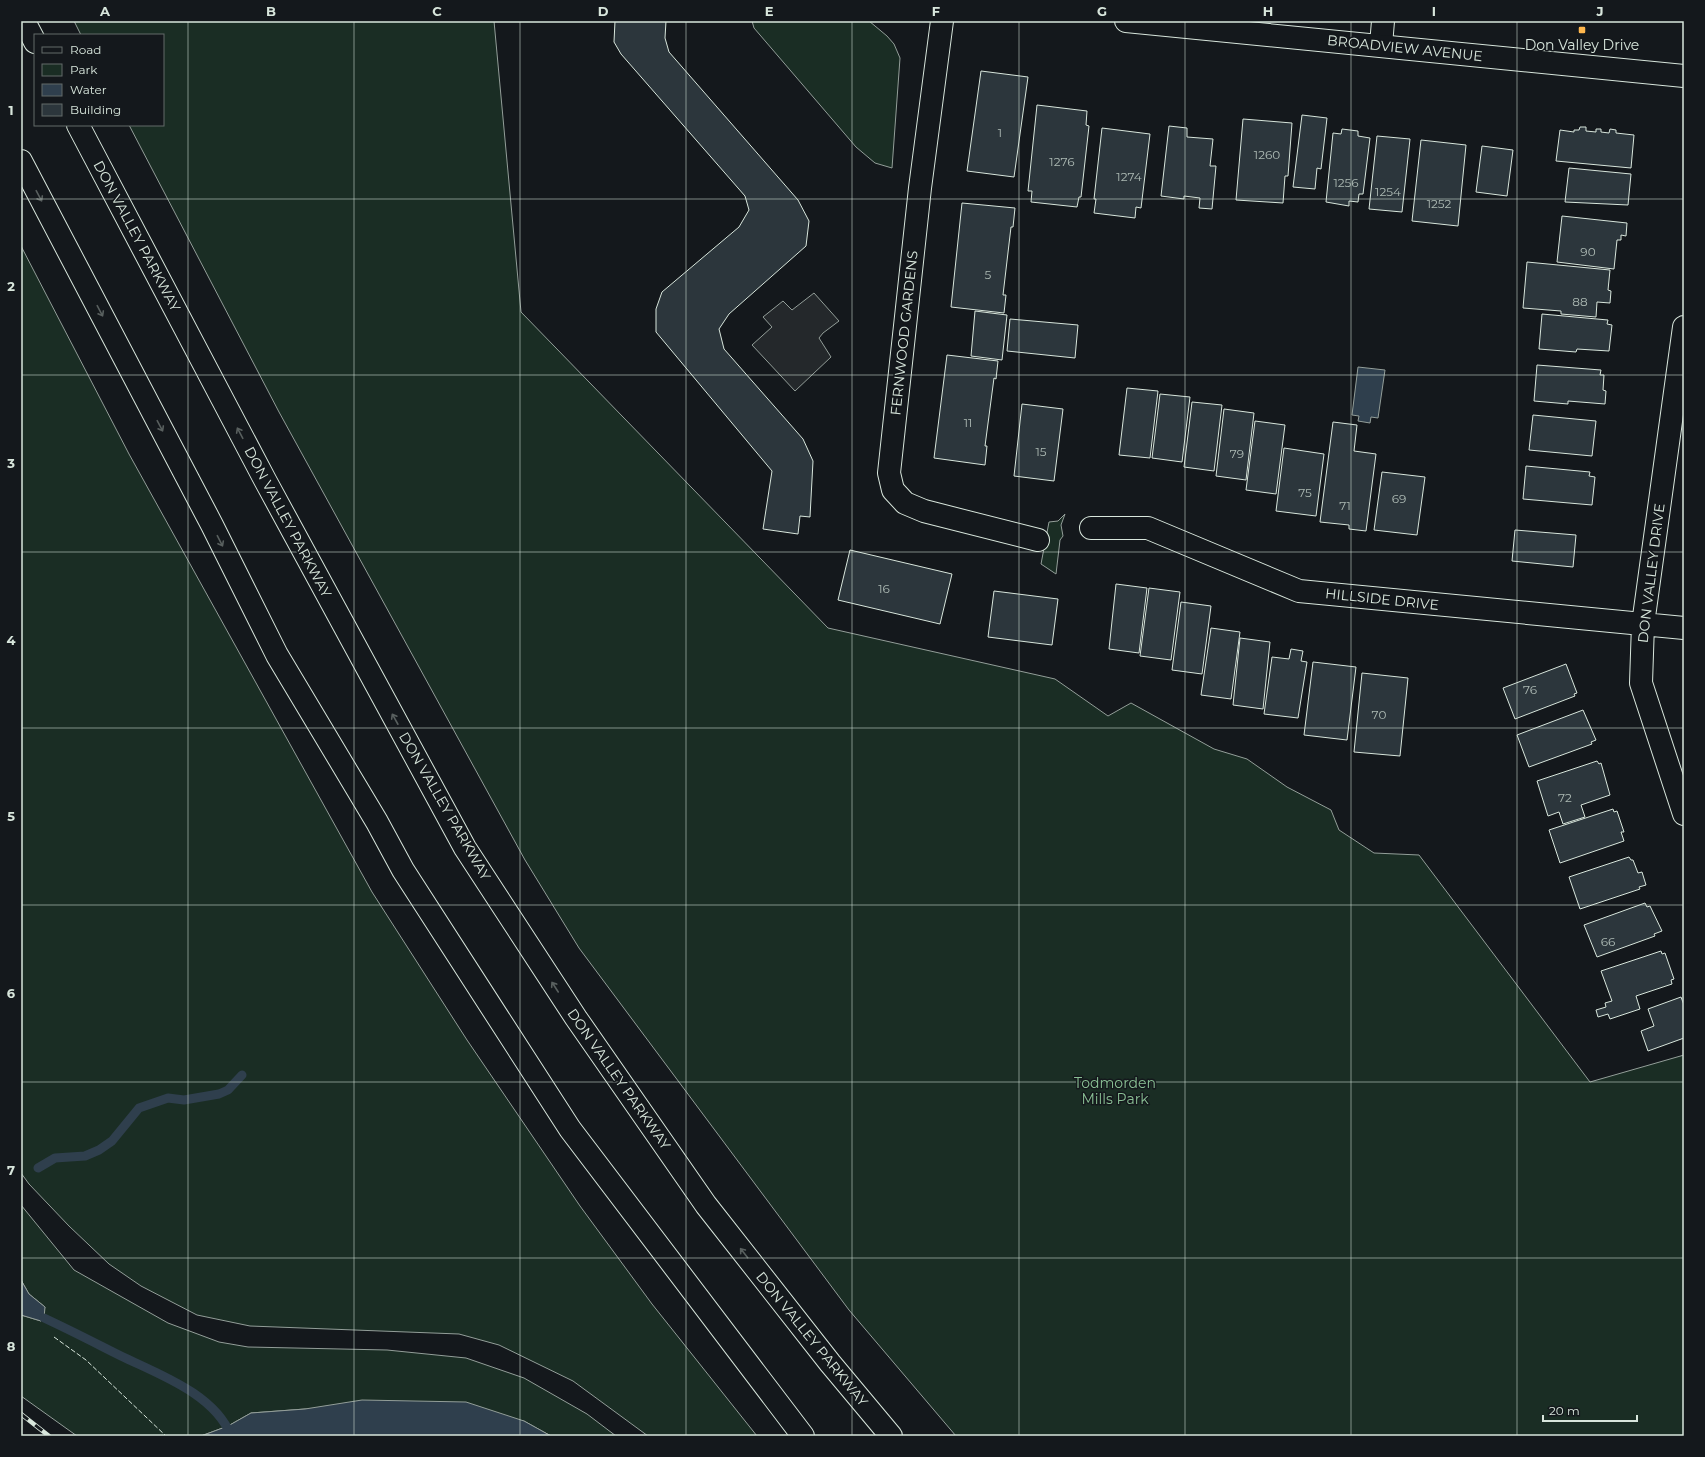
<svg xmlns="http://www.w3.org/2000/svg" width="1705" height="1457" font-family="Montserrat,sans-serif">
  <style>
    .green { fill: #1a2d24; stroke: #939e99 }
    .parking { fill: #24282b; stroke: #939e99 }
    .water { fill: #2f3f4d; stroke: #939e99 }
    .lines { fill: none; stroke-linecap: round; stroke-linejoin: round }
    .stream { stroke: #2f3f4d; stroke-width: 9 }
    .building { fill: #2c363c; stroke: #d8e6dc }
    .minor-casing { stroke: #d8e6dc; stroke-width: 24 }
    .major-casing { stroke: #d8e6dc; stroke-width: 24 }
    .highway-casing { stroke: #d8e6dc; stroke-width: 24 }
    .minor { stroke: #14181c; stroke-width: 22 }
    .major { stroke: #14181c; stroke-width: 22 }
    .highway { stroke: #14181c; stroke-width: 22 }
    .rail-casing { stroke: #d8e6dc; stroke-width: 4.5 }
    .rail { stroke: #14181c; stroke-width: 3; stroke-dasharray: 9; stroke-linecap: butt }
    .fence { stroke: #d8e6dc; stroke-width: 1; stroke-dasharray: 5 2; stroke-linecap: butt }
    .oneway { stroke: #59605f }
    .grid { fill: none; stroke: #d8e6dc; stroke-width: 1; stroke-opacity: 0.55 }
    .poi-dot { fill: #ffb74d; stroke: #14181c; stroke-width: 1.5 }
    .labels { text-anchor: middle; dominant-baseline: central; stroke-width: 3; stroke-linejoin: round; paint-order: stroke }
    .number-label { font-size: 12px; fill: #adbab4 }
    .poi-label { font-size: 14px; fill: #d8e6dc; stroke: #14181c }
    .street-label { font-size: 14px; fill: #d8e6dc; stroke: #14181c }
    .park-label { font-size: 14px; fill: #8ac095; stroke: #14181c }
    .neatline { fill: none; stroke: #d8e6dc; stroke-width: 1.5 }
    .grid-label { font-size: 13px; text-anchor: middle; font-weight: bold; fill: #d8e6dc }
  </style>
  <rect width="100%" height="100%" fill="#14181c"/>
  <!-- green -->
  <path class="green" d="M74,21H494L521,312L828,628L1055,679L1108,716L1131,703L1214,749L1247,759L1287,787L1331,810L1339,830L1374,853L1419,855L1590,1082L1684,1055V1436H956L849,1310L579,948L525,860L279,412L129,125H163V35H81Z
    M752,21H869L887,36L894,44L900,58L892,168L875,163L856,147L754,28Z
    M21,246L129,454L372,892L467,1040L580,1206L652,1304L757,1436H648L573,1381L499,1345L459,1334L250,1326L197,1315L141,1286L109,1264L69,1226L29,1184L21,1173Z
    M1065,514L1061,525L1063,536L1060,540L1056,574L1041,564L1049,522L1058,521Z
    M21,1205L74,1270L168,1323L219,1342L248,1347L387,1350L466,1358L524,1378L587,1414L616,1436H551L524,1421L305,1409L251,1413L228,1426L201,1436H77L21,1396V1315L41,1321L45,1307L29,1294L21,1280Z"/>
  <!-- parking -->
  <path class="parking" d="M814,293L839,321L823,333L819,338L831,357L795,391L752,345L772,327L763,317L783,301L792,310Z"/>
  <!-- water -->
  <path class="water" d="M1358,367L1385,370L1378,418L1371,417L1370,423L1358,421L1359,416L1352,415Z
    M21,1280L29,1294L45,1307L44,1318L41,1321L21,1315Z
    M362,1400L466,1402L524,1421L551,1436H201L228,1426L251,1413L305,1409Z"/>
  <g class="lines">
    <!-- stream -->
    <path class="stream" d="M38,1168L55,1158L85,1156L99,1150L112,1141L139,1108L168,1098L184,1100L219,1094L228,1090L242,1075
      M44,1318C70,1330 95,1343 121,1356C158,1374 215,1394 231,1436"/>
  </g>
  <!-- building -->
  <path class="building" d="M615,21H666L665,38L669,52L798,200L809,221L806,246L729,314L719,329L724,349L803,439L813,461L810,517L800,516L798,534L763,529L772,471L656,332V309L662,292L739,227L749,210L745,196L621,54L614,42Z
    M981,71L1028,77L1014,177L967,171Z
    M1037,105L1087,111L1086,125L1089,126L1081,197H1079L1077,207L1031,202L1032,191H1028Z
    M1302,115L1327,118L1321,169L1317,168L1315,189L1293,187Z
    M1243,119L1292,123L1288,176H1285L1283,203L1236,200Z
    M1169,126L1187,128V137L1213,139L1210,166H1216L1212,209L1199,208L1200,198L1184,196V199L1161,196Z
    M1580,127H1586V131L1596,132V129H1601V132L1609,133L1610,129L1616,130V133L1634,135L1631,168L1556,161L1560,130L1574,132V130H1579Z
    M1102,128L1150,134L1141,208L1136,207L1135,218L1094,213L1096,199H1094Z
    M1342,129L1358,131V136L1370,138L1363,194H1359L1358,202L1349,201V206L1326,202L1333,133L1341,134Z
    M1377,136L1410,139L1402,212L1369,209Z
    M1421,140L1466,145L1458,226L1412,221Z
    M1482,146L1513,150L1507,196L1476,192Z
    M1569,168L1631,174L1628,205L1565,202Z
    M962,203L1015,208L1013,227H1011L1003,295H1006L1004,313L951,307Z
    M1562,216L1627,223L1626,236L1621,235V240H1617L1614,269L1557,262Z
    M1527,262L1610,270L1608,290L1611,291L1610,303L1597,302L1596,317L1561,314V311L1523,308Z
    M975,311L1007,315L1002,360L971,356Z
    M1542,314L1608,320L1607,324L1612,325L1609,351L1577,349L1576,352L1539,349Z
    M1010,319L1078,325L1075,358L1007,351Z
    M947,355L998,361L996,379L994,378L985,446H987L985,465L934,458Z
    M1537,365L1601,370L1600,375H1604L1603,390L1606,391L1605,404L1568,401V404L1534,401Z
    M1127,388L1158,391L1150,458L1119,455Z
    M1160,394L1190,397L1182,462L1152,458Z
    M1192,402L1222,405L1214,471L1184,467Z
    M1022,404L1063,409L1054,481L1014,476Z
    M1224,409L1254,413L1246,480L1216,476Z
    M1533,415L1596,421L1592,456L1529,450Z
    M1255,421L1285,425L1276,494L1246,490Z
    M1333,422L1357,425L1354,451L1376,454L1366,531L1349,529V525L1320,522Z
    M1284,448L1324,454L1316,516L1276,511Z
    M1526,466L1590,472L1589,476L1595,477L1592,505L1523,499Z
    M1382,472L1425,477L1417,535L1374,530Z
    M1515,530L1576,535L1573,567L1512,561Z
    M850,550L952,574L940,624L838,600Z
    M1116,584L1147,588L1139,653L1109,649Z
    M1149,588L1180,592L1171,660L1140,656Z
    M994,591L1058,599L1052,645L988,637Z
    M1181,602L1211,606L1202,674L1172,670Z
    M1211,628L1240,632L1231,699L1201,695Z
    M1240,638L1270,642L1263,709L1233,705Z
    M1291,649L1303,651L1301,661L1307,662L1298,718L1264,714L1272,657L1289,659Z
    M1313,662L1356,667L1347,740L1304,735Z
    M1566,664L1577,693L1574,694L1575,696L1515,719L1503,688Z
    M1362,673L1408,678L1400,756L1354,752Z
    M1583,710L1596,740L1591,742L1592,744L1529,767L1517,735Z
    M1597,761L1599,764L1601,763L1610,795L1581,805L1585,817L1563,824L1559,812L1548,816L1537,781Z
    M1613,809L1614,812L1617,811L1624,832H1621L1624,841L1560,863L1549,830Z
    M1629,857L1631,860H1633L1638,873L1642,872L1646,885L1639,887L1640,889L1580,909L1569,877Z
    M1645,903L1647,907L1650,906L1662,931L1654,934L1655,936L1597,957L1584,925Z
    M1661,951L1662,954L1665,953L1674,979L1671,980L1672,984L1636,996L1640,1009L1610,1019L1608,1014L1598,1017L1596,1010L1606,1007L1605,1003L1612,1001L1601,971Z
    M1681,997L1684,1005V1038L1648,1051L1641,1031L1654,1026L1648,1009Z"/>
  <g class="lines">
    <!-- minor casing -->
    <g class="minor-casing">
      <path id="minor" d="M942,21L920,188L889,473L893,490L905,503L924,511L1038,540
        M1381,45L1383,21
        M1684,327L1643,624L1641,683L1684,814
        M1091,528H1148L1299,591L1684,628"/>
    </g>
    <!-- major casing -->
    <g class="major-casing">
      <path id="major" d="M1126,21L1684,76"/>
    </g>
    <!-- highway casing -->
    <g class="highway-casing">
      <path id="highway" d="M24,21L35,42
        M78,125L265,480L465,848L576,1018L706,1205L830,1363L891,1436
        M21,161L212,525L277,655L377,822L403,870L570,1129L803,1436"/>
    </g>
    <!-- minor -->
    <use href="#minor" class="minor"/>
    <!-- major -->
    <use href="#major" class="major"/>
    <!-- highway -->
    <use href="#highway" class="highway"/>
    <!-- rail casing -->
    <g class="rail-casing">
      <path id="rail" d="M21,1414L49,1436"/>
    </g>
    <!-- rail -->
    <use href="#rail" class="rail"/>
    <!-- fence -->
    <path class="fence" d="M54,1337L86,1360L166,1436"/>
  </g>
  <!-- one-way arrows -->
  <defs><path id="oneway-shaft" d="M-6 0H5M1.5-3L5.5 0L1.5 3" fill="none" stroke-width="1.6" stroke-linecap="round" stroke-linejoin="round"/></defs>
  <g class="oneway">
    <use href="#oneway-shaft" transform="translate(39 196) rotate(62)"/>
    <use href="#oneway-shaft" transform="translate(100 311) rotate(62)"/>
    <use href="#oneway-shaft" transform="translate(160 426) rotate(62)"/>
    <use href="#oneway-shaft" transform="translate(240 433) rotate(-118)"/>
    <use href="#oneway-shaft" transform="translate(220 541) rotate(63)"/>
    <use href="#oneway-shaft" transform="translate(395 719) rotate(-119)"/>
    <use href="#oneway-shaft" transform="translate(555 987) rotate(-123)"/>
    <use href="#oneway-shaft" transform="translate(744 1253) rotate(-128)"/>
  </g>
  <!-- grid -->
  <path class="grid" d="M188,21V1436M354,21V1436M520,21V1436M686,21V1436M852,21V1436M1019,21V1436M1185,21V1436M1351,21V1436M1517,21V1436M21,199H1684M21,375H1684M21,552H1684M21,728H1684M21,905H1684M21,1082H1684M21,1258H1684"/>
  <!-- markers -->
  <rect class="poi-dot" x="1578" y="26" width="8" height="8" rx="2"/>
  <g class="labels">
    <!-- number labels -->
    <g class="number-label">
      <text x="1000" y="132">1</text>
      <text x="1267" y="154">1260</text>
      <text x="1062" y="161">1276</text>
      <text x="1129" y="176">1274</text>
      <text x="1346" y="182">1256</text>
      <text x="1388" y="191">1254</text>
      <text x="1439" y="203">1252</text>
      <text x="1588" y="251">90</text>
      <text x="988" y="274">5</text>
      <text x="1580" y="301">88</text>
      <text x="968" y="422">11</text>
      <text x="1041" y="451">15</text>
      <text x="1237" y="453">79</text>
      <text x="1305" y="492">75</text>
      <text x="1399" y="498">69</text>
      <text x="1345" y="505">71</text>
      <text x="884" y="588">16</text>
      <text x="1530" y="689">76</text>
      <text x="1379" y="714">70</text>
      <text x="1565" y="797">72</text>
      <text x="1608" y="941">66</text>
    </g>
    <!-- poi labels -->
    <g class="poi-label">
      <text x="1582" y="45">Don Valley Drive</text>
    </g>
    <!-- street labels -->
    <g class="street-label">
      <text transform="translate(1405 48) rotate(6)">BROADVIEW AVENUE</text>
      <text transform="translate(137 236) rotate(62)">DON VALLEY PARKWAY</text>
      <text transform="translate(904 333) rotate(-84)">FERNWOOD GARDENS</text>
      <text transform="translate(288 522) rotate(62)">DON VALLEY PARKWAY</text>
      <text transform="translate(1651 573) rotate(-83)">DON VALLEY DRIVE</text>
      <text transform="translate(1382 599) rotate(6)">HILLSIDE DRIVE</text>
      <text transform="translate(445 806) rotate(60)">DON VALLEY PARKWAY</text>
      <text transform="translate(619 1079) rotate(55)">DON VALLEY PARKWAY</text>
      <text transform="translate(812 1339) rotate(51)">DON VALLEY PARKWAY</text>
    </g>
    <!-- park labels -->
    <g class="park-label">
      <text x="1115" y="1083">Todmorden<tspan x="1115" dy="16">Mills Park</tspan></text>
    </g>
  </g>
  <!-- border -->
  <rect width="1705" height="1457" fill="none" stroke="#14181c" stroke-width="44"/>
  <!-- legend -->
  <rect x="34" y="34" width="130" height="92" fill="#14181c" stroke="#626a69"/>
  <rect x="42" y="47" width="20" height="6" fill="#14181c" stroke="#626a69"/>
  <text x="70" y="54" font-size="12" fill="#d8e6dc">Road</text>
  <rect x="42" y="64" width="20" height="12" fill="#1a2d24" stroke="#626a69"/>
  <text x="70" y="74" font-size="12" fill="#d8e6dc">Park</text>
  <rect x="42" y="84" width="20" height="12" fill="#2f3f4d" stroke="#626a69"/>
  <text x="70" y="94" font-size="12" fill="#d8e6dc">Water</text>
  <rect x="42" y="104" width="20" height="12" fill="#2c363c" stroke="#626a69"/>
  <text x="70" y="114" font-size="12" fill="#d8e6dc">Building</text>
  <!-- scale -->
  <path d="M1543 1415v6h94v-6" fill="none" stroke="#d8e6dc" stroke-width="2"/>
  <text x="1549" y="1415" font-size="12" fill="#d8e6dc" stroke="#14181c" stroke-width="3" paint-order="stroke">20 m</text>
  <rect x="22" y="22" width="1661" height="1413" class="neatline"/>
  <g class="grid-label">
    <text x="105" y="16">A</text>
    <text x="271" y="16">B</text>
    <text x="437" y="16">C</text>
    <text x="603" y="16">D</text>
    <text x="769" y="16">E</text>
    <text x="936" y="16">F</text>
    <text x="1102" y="16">G</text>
    <text x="1268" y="16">H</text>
    <text x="1434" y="16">I</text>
    <text x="1600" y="16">J</text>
    <text x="11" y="115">1</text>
    <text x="11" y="291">2</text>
    <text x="11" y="468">3</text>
    <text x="11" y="645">4</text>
    <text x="11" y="821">5</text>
    <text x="11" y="998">6</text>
    <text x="11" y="1175">7</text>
    <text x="11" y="1351">8</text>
  </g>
</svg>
